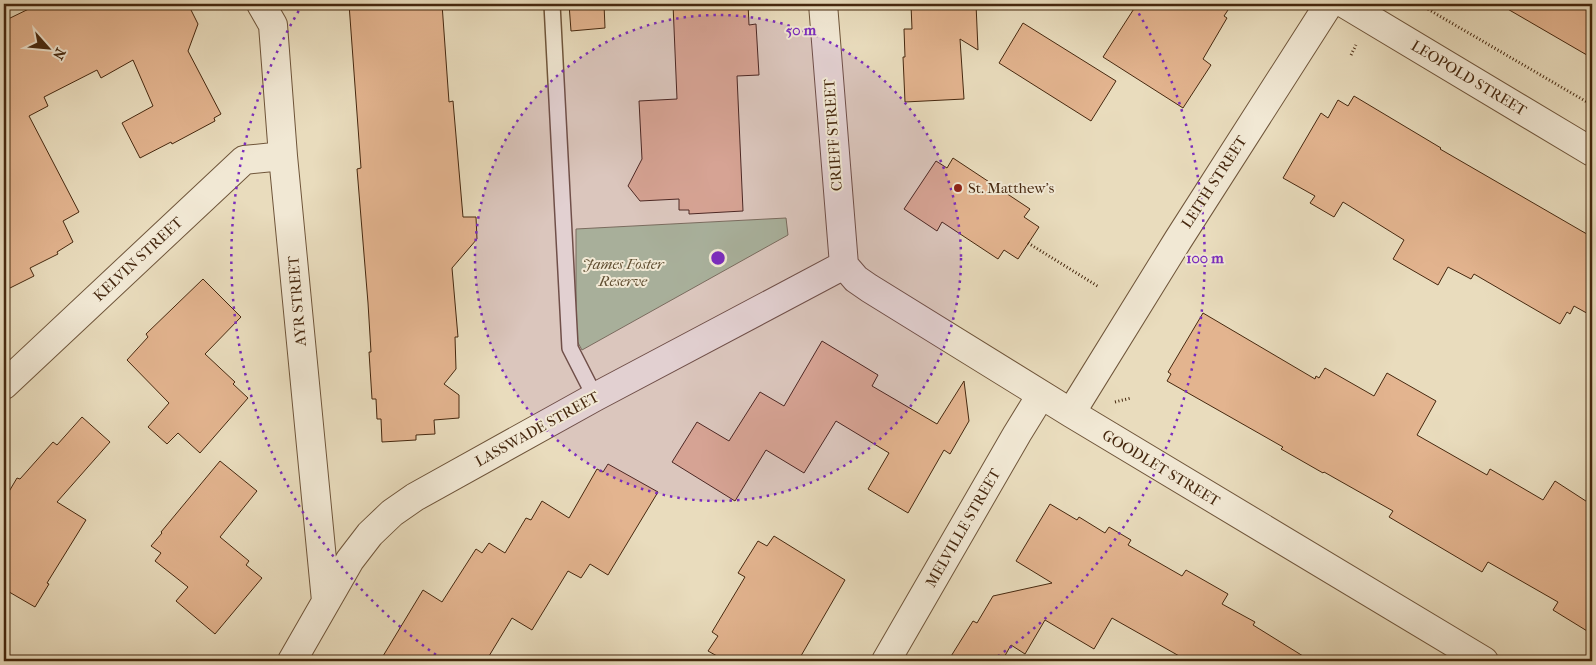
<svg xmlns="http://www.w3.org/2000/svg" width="1596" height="665" font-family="'IM FELL French Canon',serif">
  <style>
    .green { fill: #afc296; stroke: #7a7552 }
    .building { fill: #e3b48f; stroke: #46280f }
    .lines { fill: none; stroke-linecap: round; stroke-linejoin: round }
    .lane-casing { stroke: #6f553a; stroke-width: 18 }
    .street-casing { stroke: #6f553a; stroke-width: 30 }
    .path { stroke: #46280f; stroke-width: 3; stroke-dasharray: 1 2.5; stroke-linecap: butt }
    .lane { stroke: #f1e8d4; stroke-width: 15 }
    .street { stroke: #f1e8d4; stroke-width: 28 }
    .ring { fill: none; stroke: #7b2cbf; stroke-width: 2.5; stroke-dasharray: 2.5 5 }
    .poi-dot { fill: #8f2418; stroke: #f1e8d4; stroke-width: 2 }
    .labels { text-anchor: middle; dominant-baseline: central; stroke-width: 4; stroke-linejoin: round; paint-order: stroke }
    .street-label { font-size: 15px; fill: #46280f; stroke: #f1e8d4 }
    .poi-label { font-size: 15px; fill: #46280f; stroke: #f1e8d4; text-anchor: start }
    .park-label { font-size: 15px; font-style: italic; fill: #604e31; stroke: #f1e8d4 }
    .centre { fill: #7b2cbf; stroke: #f1e8d4; stroke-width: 2.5 }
    .ring-label { font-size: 15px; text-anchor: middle; font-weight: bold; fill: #7b2cbf; stroke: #f1e8d4; stroke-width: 4; stroke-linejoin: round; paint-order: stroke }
  </style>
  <rect width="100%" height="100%" fill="#e9dcbd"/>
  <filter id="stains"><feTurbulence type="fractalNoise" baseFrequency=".004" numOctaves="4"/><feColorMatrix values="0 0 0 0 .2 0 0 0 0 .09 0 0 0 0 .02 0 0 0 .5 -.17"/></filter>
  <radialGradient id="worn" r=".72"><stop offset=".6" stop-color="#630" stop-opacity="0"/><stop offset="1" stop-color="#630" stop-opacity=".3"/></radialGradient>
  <!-- green -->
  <path class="green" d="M786,218L788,235L582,350L576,339V229Z"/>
  <!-- building -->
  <path class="building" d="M39,4H188L198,24L188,51L221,114L214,118L215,121L172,144L171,142L140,158L122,123L153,106L133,60L101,78L97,70L44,97L48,106L29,116L79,212L63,221L73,242L57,252L58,254L30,268L34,276L4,291V21Z
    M349,4H442L449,102L453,101L463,217H476L477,239L452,268L458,337H455L456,369L444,384L459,395V418L434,420L435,434L416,435V440L382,442L381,419H377L376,399H372L369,352H371L368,303L357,169L361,168Z
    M569,4H604L605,28L571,31Z
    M673,4H748L749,25L756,24L759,75L737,76L743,211L689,214V210H679V199L640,201L628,186L642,159L639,101L677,99Z
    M937,4H976L978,50L960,39L964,99L905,102L903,57H905L904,29H912L911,5Z
    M1137,4H1232L1224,16L1227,18L1203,59L1211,65L1183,108L1103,57Z
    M1499,4H1592V58Z
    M1023,23L1116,81L1091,121L999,63Z
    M1354,96L1441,148L1440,149L1592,237V316L1574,306L1570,314L1567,312L1560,324L1474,274L1471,279L1448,267L1438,285L1393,259L1404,240L1343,202L1334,217L1310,203L1315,196L1283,178L1321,113L1328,118L1338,100L1348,106Z
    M953,158L1030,209L1024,217L1039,227L1018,259L1004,250L998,259L942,222L937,231L904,209L936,161L947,168Z
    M203,279L241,317L205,354L235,382L233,384L248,398L200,453L178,433L167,444L148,427L169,403L127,360L148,337L146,334Z
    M1203,313L1315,379L1316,376L1319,378L1325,368L1374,396L1387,373L1436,401L1417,435L1487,475L1490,469L1543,500L1555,481L1592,505V634L1553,610L1558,602L1488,562L1482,572L1389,517L1393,511L1324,472L1323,473L1281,449L1283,447L1167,381L1171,374L1168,372Z
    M822,341L878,375L872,386L937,424L964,381L969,421L950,454L944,450L908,513L868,489L889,453L836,421L804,473L766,450L735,501L672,462L697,422L729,441L760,392L784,406Z
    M82,417L110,442L57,502L86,520L47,583L49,584L35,607L4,589V500L17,478L20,479L53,442L57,445Z
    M220,461L257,491L220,537L249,561L246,565L262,578L215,634L176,601L188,587L155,561L161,553L151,546L162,533L161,532Z
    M608,464L658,492L608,575L590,564L581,578L568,571L532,630L512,618L486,661H380L423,590L442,602L476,549L482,553L489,543L505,553L526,518L531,520L542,501L569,518L597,469L603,472Z
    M1050,504L1077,520L1079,517L1105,533L1109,527L1131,540L1128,545L1182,576L1186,570L1228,594L1222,604L1255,622L1253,625L1311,661H1188L1112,618L1094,649L1045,620L1025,654L1011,645L1002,661H948L973,621L977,623L993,596L1052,583L1016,561Z
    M774,536L845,580L798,661H726L708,651L718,636L712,632L745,577L738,573L758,541L767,546Z"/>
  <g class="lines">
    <!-- lane casing -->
    <g class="lane-casing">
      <path id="lane" d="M552,4L570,348L595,397"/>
    </g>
    <!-- street casing -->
    <g class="street-casing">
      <path id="street" d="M261,4L273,25L283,156L326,601
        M823,4L844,265
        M1345,4L1592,152
        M844,265L856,279L869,288L1071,413L1484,661
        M4,385L244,160L283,156
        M1071,413L1178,240L1329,4
        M292,661L350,560L370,534L392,513L415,497L595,397L844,265
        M886,661L1017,434L1041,395"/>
    </g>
    <!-- path -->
    <path class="path" d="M1419,4L1592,105
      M1351,55L1356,45
      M1028,243L1099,287
      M1115,402L1131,398"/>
    <!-- lane -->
    <use href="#lane" class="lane"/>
    <!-- street -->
    <use href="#street" class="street"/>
  </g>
  <!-- distance rings -->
  <circle cx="718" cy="258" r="243" fill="#7b2cbf" fill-opacity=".12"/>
  <g class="ring">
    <circle cx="718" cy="258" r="243"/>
    <path d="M442 659A487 487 0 0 1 301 7M1135 7A487 487 0 0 1 994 659"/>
  </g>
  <!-- markers -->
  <circle class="poi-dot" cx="958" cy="188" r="5"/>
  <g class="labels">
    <!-- street labels -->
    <g class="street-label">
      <text transform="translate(1469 78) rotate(31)">LEOPOLD STREET</text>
      <text transform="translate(833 135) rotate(-94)">CRIEFF STREET</text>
      <text transform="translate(1214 182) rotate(-57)">LEITH STREET</text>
      <text transform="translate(138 259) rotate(-43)">KELVIN STREET</text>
      <text transform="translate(297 301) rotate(-95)">AYR STREET</text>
      <text transform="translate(537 429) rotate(-29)">LASSWADE STREET</text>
      <text transform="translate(1161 468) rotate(31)">GOODLET STREET</text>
      <text transform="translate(963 528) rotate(-60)">MELVILLE STREET</text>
    </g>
    <!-- poi labels -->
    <g class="poi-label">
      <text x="968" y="188">St. Matthew's</text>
    </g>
    <!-- park labels -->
    <g class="park-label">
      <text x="623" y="264">James Foster<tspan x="623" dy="17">Reserve</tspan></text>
    </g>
  </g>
  <circle cx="718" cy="258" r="8" class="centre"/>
  <g class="ring-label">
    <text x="801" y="35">50 m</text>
    <text x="1205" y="263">100 m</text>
  </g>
  <!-- margin -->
  <rect width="1596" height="665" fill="none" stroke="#e9dcbd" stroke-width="20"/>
  <rect x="5" y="5" width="1586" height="655" fill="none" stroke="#46280f" stroke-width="2.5"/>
  <rect x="10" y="10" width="1576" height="645" fill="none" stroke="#46280f"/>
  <!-- north arrow -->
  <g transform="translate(48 48) rotate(117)" stroke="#f1e8d4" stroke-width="4" paint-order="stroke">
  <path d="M0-4L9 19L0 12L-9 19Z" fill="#46280f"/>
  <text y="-8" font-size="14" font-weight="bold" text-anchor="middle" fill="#46280f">N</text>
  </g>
  <rect width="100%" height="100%" filter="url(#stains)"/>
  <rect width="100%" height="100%" fill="url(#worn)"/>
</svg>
